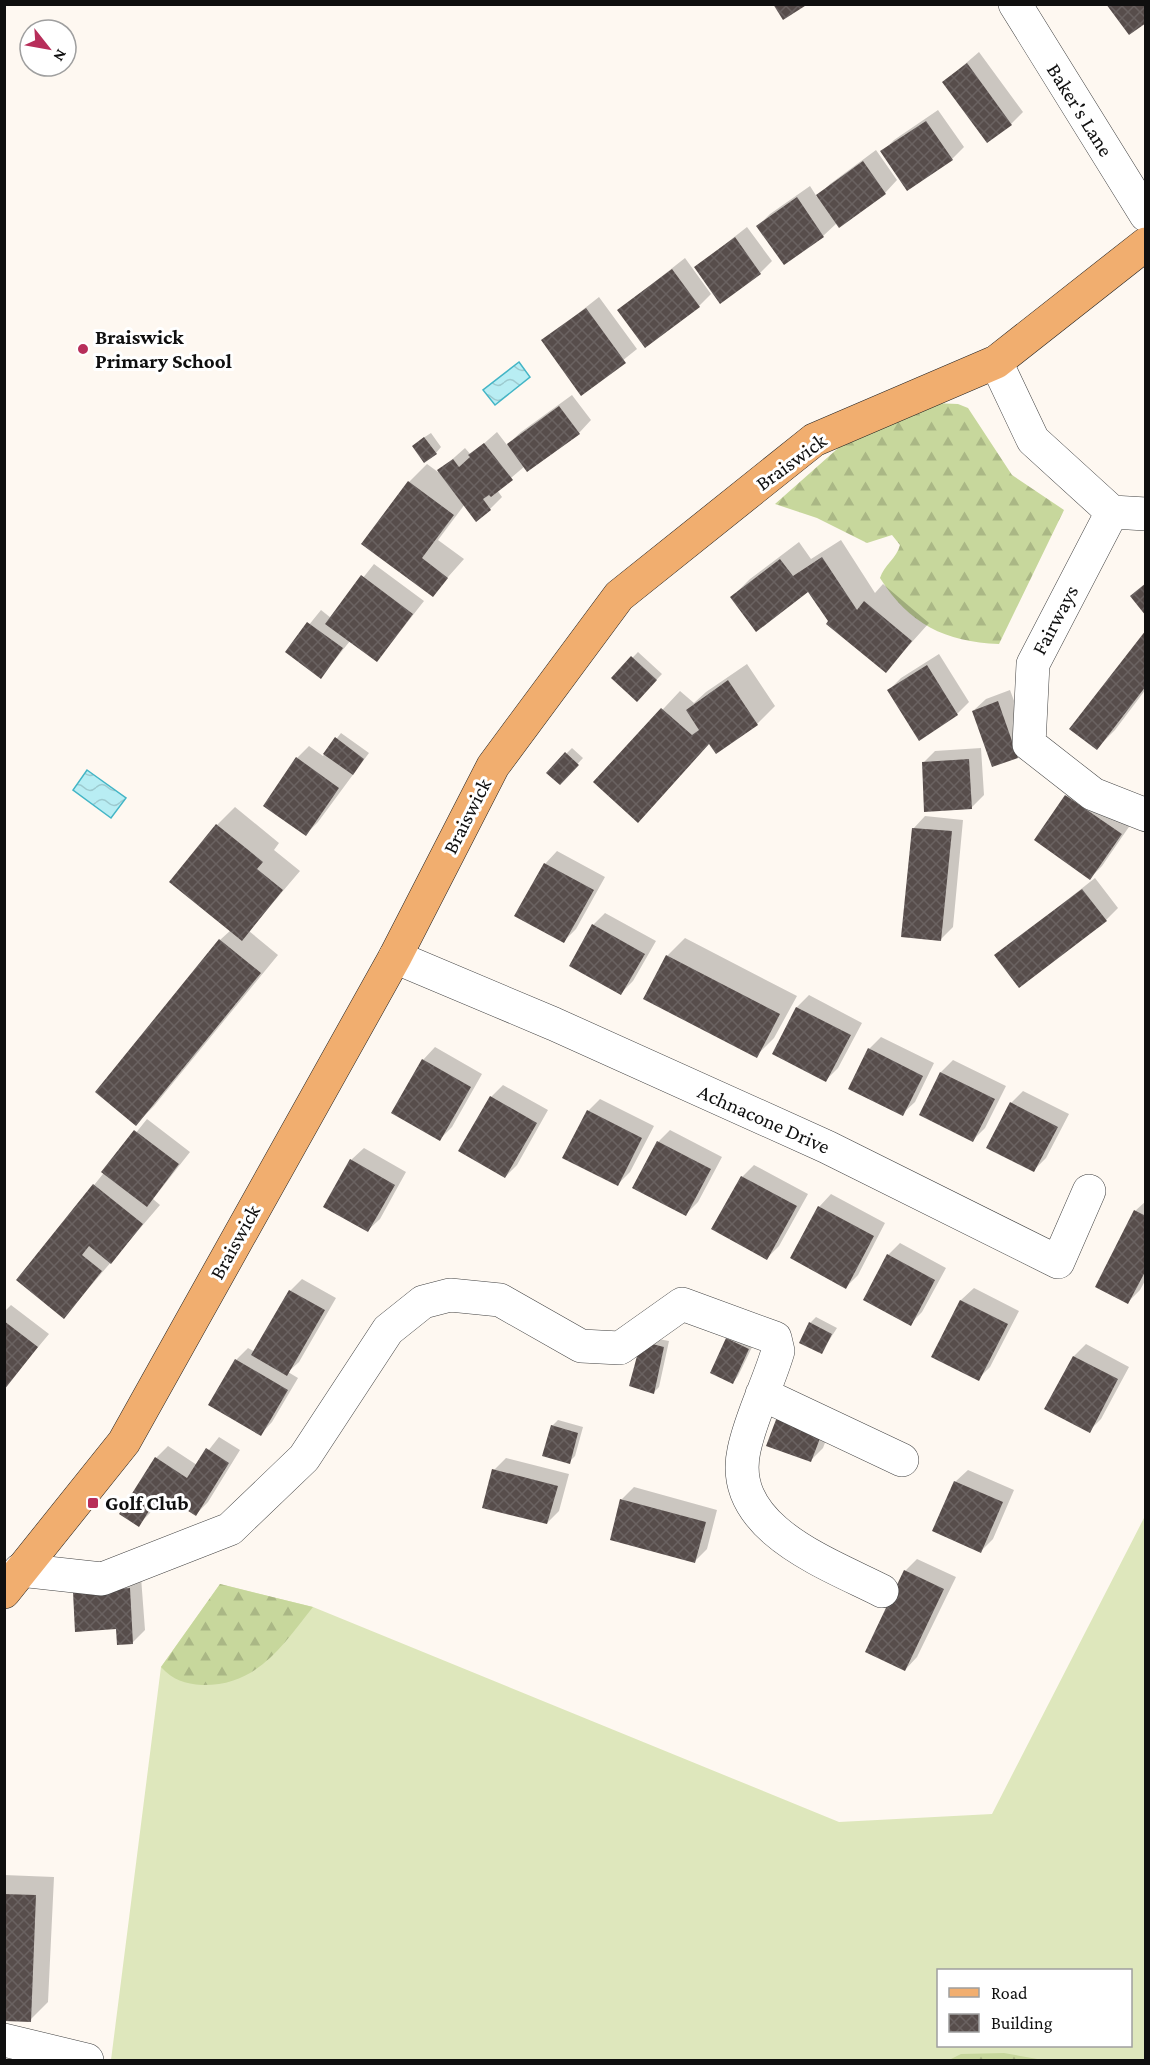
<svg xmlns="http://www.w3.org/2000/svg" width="1150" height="2065" font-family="'Crimson Pro',serif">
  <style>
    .grass { fill: #dee7bc; fill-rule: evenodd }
    .forest { fill: url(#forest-firs) }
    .water { fill: url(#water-waves); stroke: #43b5c6; stroke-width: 1.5 }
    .shadow { fill: #0003 }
    .building { fill: url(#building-cross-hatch) }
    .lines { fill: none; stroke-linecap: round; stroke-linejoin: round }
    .minor-casing { stroke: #424242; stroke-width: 34 }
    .major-casing { stroke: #202020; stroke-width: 34 }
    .minor { stroke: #fff; stroke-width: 33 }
    .major { stroke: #f1ae6f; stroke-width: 33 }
    .poi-dot { fill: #b72e5a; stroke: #fff; stroke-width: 2 }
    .labels { text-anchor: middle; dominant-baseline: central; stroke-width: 6; stroke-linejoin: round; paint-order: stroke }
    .street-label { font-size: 21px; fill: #0f0f0f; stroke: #fff }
    .poi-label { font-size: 21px; font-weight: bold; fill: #0f0f0f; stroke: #fff; text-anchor: start }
  </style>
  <defs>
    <pattern id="forest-firs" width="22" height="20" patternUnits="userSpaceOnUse" patternTransform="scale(1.5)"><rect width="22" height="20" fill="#c7d79c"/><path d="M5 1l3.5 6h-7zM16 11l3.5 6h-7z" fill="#aab785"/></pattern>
    <pattern id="water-waves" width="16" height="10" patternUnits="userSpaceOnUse" patternTransform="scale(1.5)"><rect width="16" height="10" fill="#b8edf3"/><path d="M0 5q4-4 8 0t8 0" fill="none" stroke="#9dcacf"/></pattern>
    <pattern id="building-cross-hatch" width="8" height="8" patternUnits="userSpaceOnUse" patternTransform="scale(1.5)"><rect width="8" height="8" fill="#574d4b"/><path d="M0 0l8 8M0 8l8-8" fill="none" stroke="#6a6261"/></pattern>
  </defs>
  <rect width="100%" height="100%" fill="#fef8f1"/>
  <!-- grass -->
  <path class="grass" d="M1145,1516V2060H111L161,1667L220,1584L313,1607L839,1822L992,1814ZM938,1970H1130V2046H938Z"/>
  <!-- forest -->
  <path class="forest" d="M934,403L958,404L968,408L1012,475L1064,510L999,644C945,642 909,624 880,578C884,565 897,558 900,545L892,535L867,543L817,518L775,504L845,442Z
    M220,1584L313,1607C282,1646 257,1686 202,1685C185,1684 173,1680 161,1667Z
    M1004,2053L1043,2060H949L961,2054Z"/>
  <!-- water -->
  <path class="water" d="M519,362L530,377L495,405L483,390Z
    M87,770L126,798L111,818L73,790Z"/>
  <!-- shadow -->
  <path class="shadow" d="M979,52L1023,112L1011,124L944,82Z
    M938,110L964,147L952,159L882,152L894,140Z
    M876,150L897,180L885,193L839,226L837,223L823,236L785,263L758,226L770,214L810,186L817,197L830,184Z
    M747,227L772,261L760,273L696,267Z
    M685,258L711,294L699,306L619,310Z
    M599,297L637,349L582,393L543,341Z
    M572,395L591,420L579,433L525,466L497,490L502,497L490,509L465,504L438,540L464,559L432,595L363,544L409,482L427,464L438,472L465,448L471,455L497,432L507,445L521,432Z
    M431,433L441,447L436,453L420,440Z
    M841,540L875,593L883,584L929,623L886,671L809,590L732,597L750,579L799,542L811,559Z
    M374,564L424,601L377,661L350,641L321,677L287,652L321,610L331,618Z
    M1146,633V689L1115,730L1097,748Z
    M638,652L662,674L637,700L613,678Z
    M939,654L969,702L957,714L889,690L901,678Z
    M747,664L775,706L757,724L716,752L710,743L595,782L680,691L694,703L706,692Z
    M1010,690L1030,744L1018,756L993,765L973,711L986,699Z
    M341,733L369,753L318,822L306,834L297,758L309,746L323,756Z
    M572,748L583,758L560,783L548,772Z
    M981,748L984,795L972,807L923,763L935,751Z
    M1078,784L1133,821L1102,866L1090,878L1066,796Z
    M235,807L279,843L274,850L300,871L249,931L278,955L154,1106L136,1124L220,940L231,930L217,825Z
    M925,816L963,820L953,927L941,939L913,829Z
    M557,851L605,877L576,929L564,941L516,916L545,864Z
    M1095,878L1118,908L1106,920L996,956Z
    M605,913L656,941L633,981L621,993L593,925Z
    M685,938L797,996L774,1038L756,1056L667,956Z
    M809,995L862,1023L838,1068L826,1080L774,1053L797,1007Z
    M881,1037L934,1063L915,1102L902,1114L869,1049Z
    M435,1047L482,1074L452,1127L440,1139L423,1060Z
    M953,1060L1006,1086L985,1128L973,1140L921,1114L941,1072Z
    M503,1085L548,1110L517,1165L505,1177L491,1097Z
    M1023,1091L1069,1114L1046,1158L1034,1170L1011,1103Z
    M600,1099L654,1126L630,1172L618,1184L588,1111Z
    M147,1119L190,1152L153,1199L160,1205L64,1317L18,1280Z
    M670,1130L722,1157L698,1202L686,1214L658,1142Z
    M364,1148L406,1172L380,1219L367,1231L351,1160Z
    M754,1165L808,1194L779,1246L767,1258L713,1229L742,1177Z
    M831,1194L885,1223L858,1275L846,1287L819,1207Z
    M1146,1201V1279L1140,1290L1128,1302L1135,1211Z
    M900,1243L946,1268L922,1312L910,1324L888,1255Z
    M302,1279L336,1298L299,1362L288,1372L298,1378L272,1422L260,1435L236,1360L248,1348L255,1352L290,1291Z
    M974,1288L1019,1311L990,1367L978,1379L933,1356L961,1300Z
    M11,1305L49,1334L4,1388V1312Z
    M816,1317L837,1328L821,1353L810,1323Z
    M733,1334L754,1343L738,1376L733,1382L727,1339Z
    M648,1337L669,1341L659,1387L653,1393Z
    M1086,1344L1129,1367L1101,1419L1089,1431L1074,1356Z
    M790,1406L833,1421L823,1448L811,1460Z
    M558,1420L583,1427L575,1456L569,1462L552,1426Z
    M219,1437L240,1450L208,1502L196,1514L163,1493L150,1513L138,1525L156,1458L168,1446L197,1465Z
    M506,1458L569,1474L559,1511L547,1523L494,1470Z
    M968,1470L1014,1490L993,1539L981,1551L955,1482Z
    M634,1487L717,1510L707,1549L695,1561L622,1499Z
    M917,1559L956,1577L917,1657L905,1670V1571Z
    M141,1577L145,1630L133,1642L74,1593Z
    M4,1875L54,1877L48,2002L30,2020L4,2019Z
    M4,2035L89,2060H4Z"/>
  <!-- building -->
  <path class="building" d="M773,4H808L783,20Z
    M1106,4H1146V23L1129,35Z
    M967,63L1012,125L987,143L942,82Z
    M926,121L953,160L907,191L880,151Z
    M863,161L886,194L839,228L816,195Z
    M797,197L824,237L784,265L756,226Z
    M735,237L761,274L720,304L694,267Z
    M672,269L700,307L645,348L617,310Z
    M586,308L626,363L581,396L541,340Z
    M559,406L580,434L527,472L507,444Z
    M424,437L437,454L424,463L412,446Z
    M484,443L513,480L491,497L489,495L483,499L491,510L476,522L437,470L453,459L459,467L470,457L468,455Z
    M408,481L454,515L422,558L448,578L433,597L361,544Z
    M822,557L857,610L864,601L912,641L886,673L826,624L828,621L808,592L756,632L730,597L780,559L793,576Z
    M361,575L413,614L377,662L325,624Z
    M1146,583V616L1130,596Z
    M307,622L343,648L321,679L285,652Z
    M1146,630V686L1097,750L1069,729Z
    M631,656L657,680L637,702L611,678Z
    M927,665L958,715L919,741L887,690Z
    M728,680L758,725L716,754L709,744L638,823L593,782L661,708L692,735L699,730L686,710Z
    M998,701L1018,758L992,767L972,711Z
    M335,737L364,759L353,775L323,754Z
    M565,752L579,765L560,785L546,773Z
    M296,757L339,788L306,836L263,806Z
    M969,759L972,809L924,812L922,762Z
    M1065,795L1122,834L1090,880L1034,840Z
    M216,824L263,862L257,869L283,890L242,941L169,882Z
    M912,828L952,831L941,941L901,937Z
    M544,863L594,890L564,943L514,916Z
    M1082,889L1107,921L1019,988L994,955Z
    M592,924L645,954L621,995L569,966Z
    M219,939L261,973L136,1126L95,1092Z
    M666,955L780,1014L757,1058L643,999Z
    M796,1007L851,1035L826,1082L772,1054Z
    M868,1048L923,1076L903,1116L848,1089Z
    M422,1059L471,1087L440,1141L391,1113Z
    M940,1072L995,1099L973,1142L919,1115Z
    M490,1096L537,1123L505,1178L458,1151Z
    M1010,1102L1058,1127L1034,1172L986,1148Z
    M587,1110L642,1138L618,1186L562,1158Z
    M134,1130L179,1164L147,1207L101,1172Z
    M657,1141L711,1169L686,1216L632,1188Z
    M350,1159L395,1185L368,1232L323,1207Z
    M741,1176L797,1206L767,1260L711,1229Z
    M93,1184L143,1224L111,1264L89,1246L82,1255L102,1271L64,1319L16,1280Z
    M818,1206L874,1236L846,1289L790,1258Z
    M1134,1210L1146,1216V1270L1128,1304L1095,1287Z
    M887,1254L935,1280L911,1326L863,1300Z
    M289,1290L325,1310L287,1376L251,1355Z
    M960,1300L1008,1324L979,1381L931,1357Z
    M4,1321L38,1347L4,1390Z
    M809,1322L832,1334L822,1354L799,1343Z
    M726,1338L749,1349L733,1384L710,1373Z
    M641,1341L664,1347L654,1394L629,1386Z
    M1073,1356L1118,1379L1090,1433L1044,1409Z
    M235,1359L288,1390L261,1436L208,1405Z
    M777,1417L822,1433L811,1462L766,1446Z
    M551,1425L578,1433L570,1464L542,1456Z
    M206,1448L229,1463L196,1516L160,1493L139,1527L119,1514L155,1457L187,1478Z
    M492,1469L558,1486L547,1524L482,1508Z
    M954,1481L1003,1502L981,1553L932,1531Z
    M620,1499L706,1522L695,1563L610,1540Z
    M904,1570L944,1589L905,1671L865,1652Z
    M130,1588L133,1644L117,1645L116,1629L75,1632L73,1592Z
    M4,1894L36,1895L31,2022L4,2021Z"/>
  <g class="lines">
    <!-- minor casing -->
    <g class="minor-casing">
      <path id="minor" d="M1015,4L1146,215
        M996,362L1033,440L1112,512L1146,514
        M1112,512L1033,664L1029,744L1093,794L1146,815
        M395,957L554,1024L827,1147L1058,1262L1089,1191
        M762,1394L902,1460
        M20,1570L102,1579L230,1529L304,1458L388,1330L423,1302L450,1295L500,1300L581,1346L620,1348L682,1304L775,1338L778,1351C768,1385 751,1416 744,1450C727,1528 827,1563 882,1591
        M4,2040L87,2060"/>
    </g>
    <!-- major casing -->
    <g class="major-casing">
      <path id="major" d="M4,1592L124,1442L395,957L493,766L619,596L814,440L996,362L1146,244"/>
    </g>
    <!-- minor -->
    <use href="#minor" class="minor"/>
    <!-- major -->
    <use href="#major" class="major"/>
  </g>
  <!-- markers -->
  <g class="poi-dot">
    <circle cx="83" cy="349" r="6"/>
    <rect x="87" y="1497" width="12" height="12" rx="3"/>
  </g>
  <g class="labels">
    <!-- street labels -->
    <g class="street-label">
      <text transform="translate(1080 110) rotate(58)">Baker's Lane</text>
      <text transform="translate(791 462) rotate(-36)">Braiswick</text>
      <text transform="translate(1055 620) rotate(-62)">Fairways</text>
      <text transform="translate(467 816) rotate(-63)">Braiswick</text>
      <text transform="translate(764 1119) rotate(24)">Achnacone Drive</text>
      <text transform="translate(235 1242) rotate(-61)">Braiswick</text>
    </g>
    <!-- poi labels -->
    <g class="poi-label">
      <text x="95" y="337">Braiswick<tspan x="95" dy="24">Primary School</tspan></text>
      <text x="105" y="1503">Golf Club</text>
    </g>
  </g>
  <!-- border -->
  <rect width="1150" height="2065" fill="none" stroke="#0f0f0f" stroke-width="12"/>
  <!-- legend -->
  <rect x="937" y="1969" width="195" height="78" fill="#ffffff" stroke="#9f9f9f" stroke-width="1.5"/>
  <rect x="949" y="1988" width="30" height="9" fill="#f1ae6f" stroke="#9f9f9f" stroke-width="1.5"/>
  <text x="991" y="1999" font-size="18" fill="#0f0f0f">Road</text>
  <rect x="949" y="2014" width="30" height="18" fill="url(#building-cross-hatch)" stroke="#9f9f9f" stroke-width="1.5"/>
  <text x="991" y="2029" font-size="18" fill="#0f0f0f">Building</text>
  <!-- north arrow -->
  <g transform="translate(48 48) rotate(121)"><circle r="28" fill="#ffffff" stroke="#9f9f9f" stroke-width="1.5"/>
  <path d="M0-4.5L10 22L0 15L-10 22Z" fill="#b72e5a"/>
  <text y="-9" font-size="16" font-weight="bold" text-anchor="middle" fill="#0f0f0f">N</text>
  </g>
</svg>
